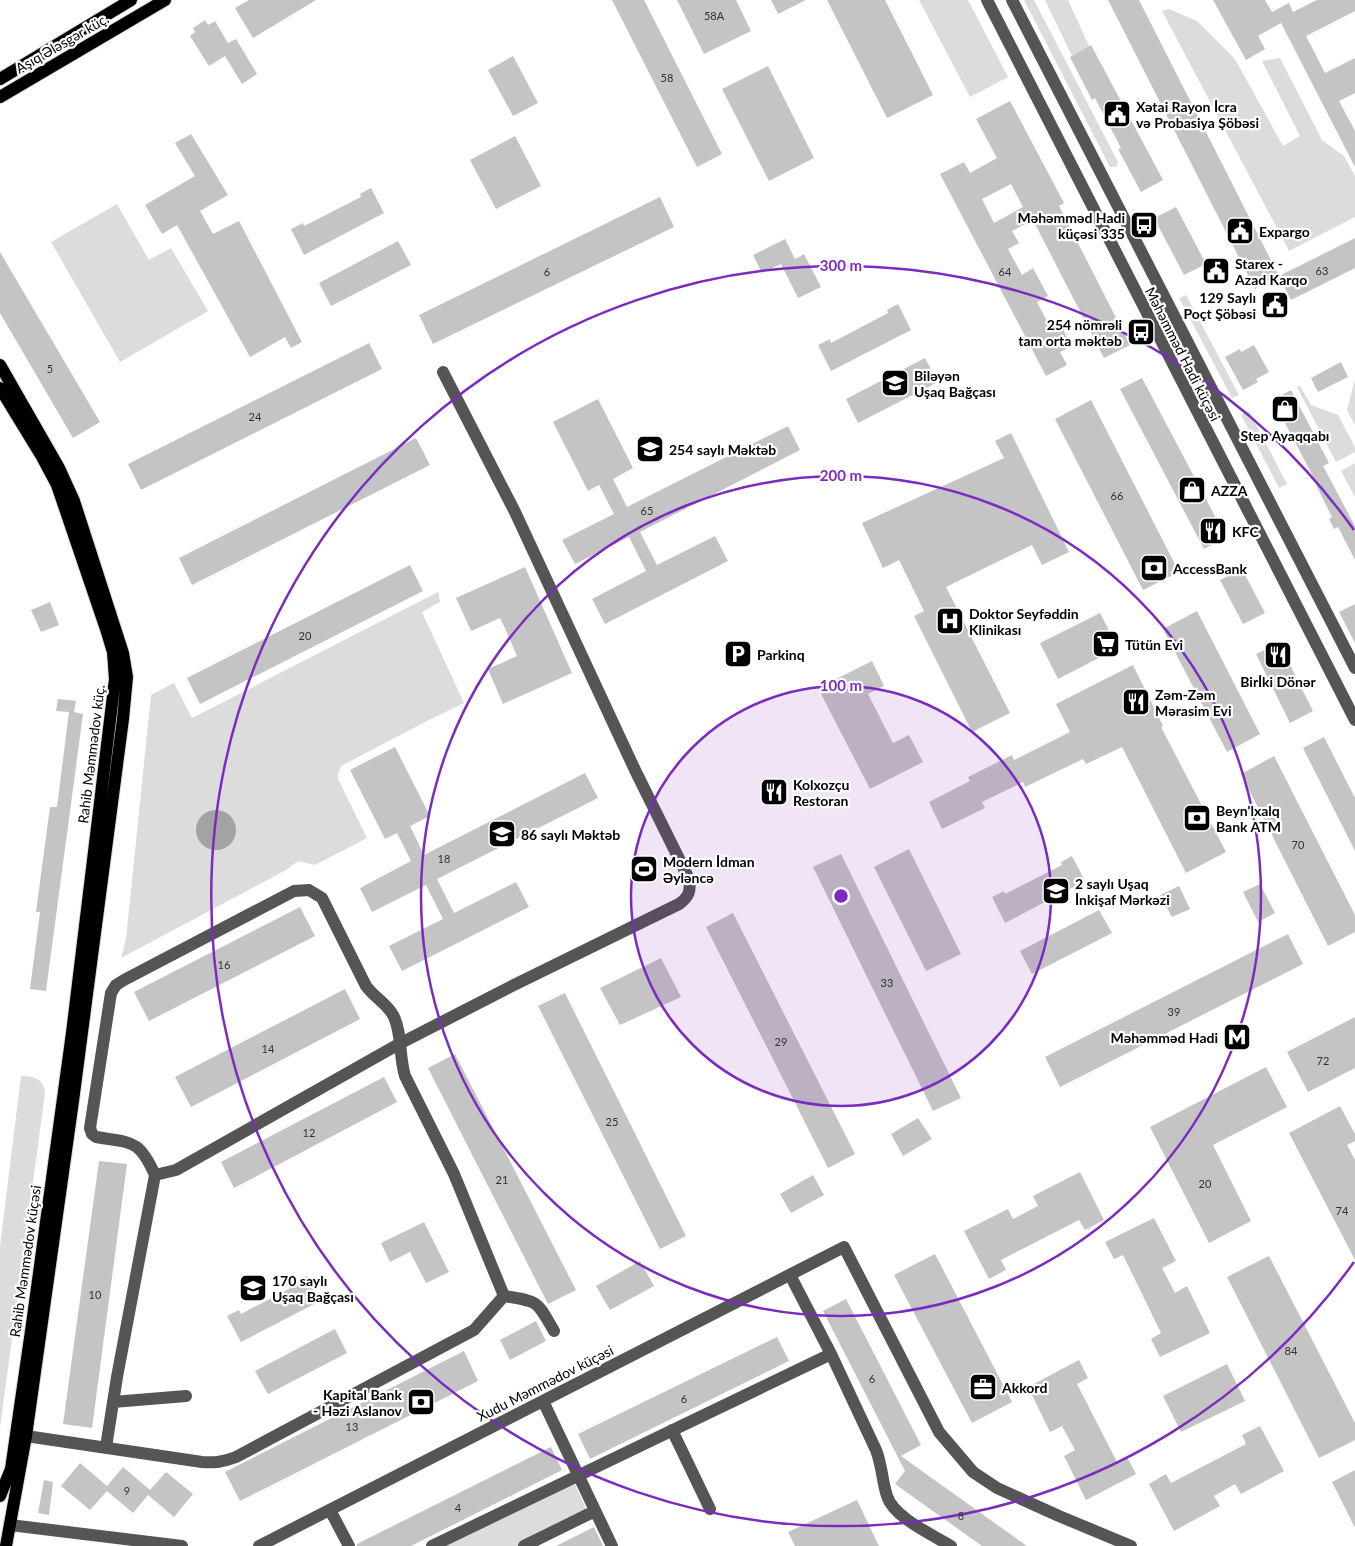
<svg xmlns="http://www.w3.org/2000/svg" width="1355" height="1546" font-family="Lato,sans-serif">
  <style>
    .green { fill: #dcdcdc }
    .water { fill: #a3a3a3 }
    .building { fill: #c4c4c4; fill-rule: evenodd }
    .lines { fill: none; stroke-linecap: round; stroke-linejoin: round }
    .major-casing { stroke: #dbdbdb; stroke-width: 14 }
    .minor { stroke: #555; stroke-width: 12 }
    .major { stroke: #000; stroke-width: 12 }
    .ring { fill: none; stroke: #7b2cbf; stroke-width: 2.5 }
    .labels { text-anchor: middle; dominant-baseline: central; stroke-width: 4.5; stroke-linejoin: round; paint-order: stroke }
    .number-label { font-size: 11px; fill: #313131 }
    .street-label { font-size: 14px; fill: #000; stroke: #fff }
    .poi-label { font-size: 14px; font-weight: bold; fill: #000; stroke: #fff; text-anchor: start }
    .centre { fill: #7b2cbf; stroke: #fff; stroke-width: 2.5 }
    .ring-label { font-size: 15px; text-anchor: middle; font-weight: bold; fill: #7b2cbf; stroke: #fff; stroke-width: 4.5; stroke-linejoin: round; paint-order: stroke }
  </style>
  <rect width="100%" height="100%" fill="#fff"/>
  <!-- green -->
  <path class="green" d="M919,0H968L1008,77L970,97Z
    M1024,0H1034L1118,162L1116,167H1110Z
    M1045,0H1068L1089,46L1072,56Z
    M1169,9L1197,21L1235,59L1283,146L1300,136L1262,61L1280,58L1322,140L1344,156L1355,176V217L1289,251L1162,11Z
    M117,204L149,260L171,248L208,311L120,362L51,242Z
    M1186,295L1239,395L1232,398L1179,298Z
    M1355,379V425L1347,410Z
    M1300,386L1311,405L1338,415L1355,447V452L1336,462L1297,387Z
    M1249,411L1287,484L1279,488L1241,415Z
    M1355,463V497L1341,471Z
    M438,592L440,602L422,612L464,703L427,721L341,766L338,774V779L367,838L315,865L298,861L286,870L121,958L126,939L151,695L174,683L192,718Z
    M21,1076C34,1076 44,1079 45,1093L0,1428V1246Z
    M573,1480L588,1513L520,1546H438Z"/>
  <!-- water -->
  <path class="water" d="M196 830a20 20 0 1 1 40 0a20 20 0 1 1-40 0Z"/>
  <!-- building -->
  <path class="building" d="M249,0H316L253,38L235,8Z
    M612,0H644L722,154L697,167Z
    M677,0H736L751,31L704,54Z
    M771,0H806L778,14Z
    M827,0H885L933,95L887,118Z
    M1108,0H1139L1279,276L1355,238V268L1291,300L1279,276L1255,289Z
    M1213,0H1265L1272,12L1289,3L1293,12L1317,0H1355V11L1306,36L1325,73L1355,58V93L1339,101L1355,131V167L1281,23L1258,36L1265,49L1246,60Z
    M205,20L208,25L215,21L228,43L236,39L257,74L242,84L225,56L209,66L190,36L195,32L193,28Z
    M1091,45L1163,180L1141,192L1118,149L1121,148L1095,98L1092,100L1070,57Z
    M513,56L538,103L513,116L488,70Z
    M768,66L814,158L769,181L722,89Z
    M1010,101L1064,203L1059,206L1130,345L1104,358L1033,220L1012,231L1019,243L1008,249L1022,275L1033,268L1048,296L1037,302L1049,325L1058,320L1072,346L1060,352L1067,365L1046,376L940,174L964,162L970,173L997,158L976,119ZM1011,184L1023,207L994,223L982,199Z
    M191,134L228,195L200,211L213,234L239,221L302,342L291,348L285,337L250,357L177,225L162,234L145,205L195,176L175,143Z
    M515,136L541,186L496,209L470,160Z
    M371,188L384,213L304,255L291,229L303,223L304,226L361,197L360,194Z
    M660,197L674,227L433,344L419,315Z
    M1176,207L1206,264L1184,275L1154,218Z
    M785,239L795,259L804,254L821,287L798,298L781,264L762,273L753,255Z
    M398,241L411,265L331,306L319,283Z
    M0,252L100,422L73,438L0,313Z
    M898,304L911,330L831,371L818,345L830,339L831,343L888,313L887,310Z
    M369,343L382,369L141,490L128,464Z
    M1254,345L1269,372L1256,379L1258,382L1243,390L1225,357L1240,349L1241,352Z
    M925,358L938,382L858,423L846,399Z
    M1341,362L1348,377L1318,392L1311,378Z
    M1142,378L1226,537L1204,549L1120,389Z
    M1291,390L1329,463L1323,466L1355,526V560L1338,527L1334,529L1329,519L1332,517L1316,485L1317,484L1273,400Z
    M598,399L633,468L613,479L627,507L788,426L800,450L640,532L657,565L715,536L728,561L605,624L592,599L646,571L629,537L575,564L562,540L614,514L599,485L588,491L553,422Z
    M1091,400L1179,572L1143,590L1055,419Z
    M1011,433L1069,552L1042,565L1032,545L946,587L1010,713L972,732L914,616L924,611L899,560L883,568L862,523L1004,458L995,441Z
    M416,438L430,465L192,585L179,558Z
    M410,565L423,591L200,704L187,678Z
    M525,567L572,673L503,704L488,669L517,656L505,628L500,618L471,631L456,598Z
    M1242,569L1265,613L1243,624L1220,580Z
    M50,602L59,625L41,632L31,610Z
    M1355,604V643L1339,612Z
    M1197,611L1260,734L1227,752L1163,629Z
    M1100,613L1118,648L1058,679L1040,643Z
    M1279,643L1313,711L1290,723L1256,654Z
    M872,661L884,686L868,694L893,743L909,735L923,762L870,789L818,688Z
    M1133,665L1163,726L1161,727L1226,852L1186,873L1122,747L1086,764L1083,759L1025,787L1023,782L982,802L985,808L942,829L929,802L970,781L968,777L1012,755L1014,760L1070,732L1056,704Z
    M58,699L76,701L74,712L83,714L46,991L30,989L40,912H36L50,807H57L69,712L56,711Z
    M1324,737L1355,798V851L1303,748Z
    M395,747L430,816L410,826L424,855L585,773L598,798L437,879L454,913L516,882L529,907L402,971L389,946L443,919L426,885L372,912L360,888L411,861L397,833L385,839L350,770Z
    M1274,756L1355,915V932L1328,946L1241,774Z
    M909,849L961,954L926,971L874,867Z
    M841,854L961,1098L933,1111L813,867Z
    M1072,856L1085,881L1005,923L992,897L1004,891L1005,894L1062,865L1061,862Z
    M1260,884L1275,913L1258,922L1243,892Z
    M1179,886L1190,909L1172,917L1160,895Z
    M300,907L315,936L149,1021L134,992Z
    M1099,910L1112,933L1032,974L1020,951Z
    M733,913L855,1154L828,1168L706,927Z
    M1288,934L1303,964L1060,1087L1045,1057Z
    M661,958L681,997L620,1025L600,988Z
    M345,989L360,1019L191,1107L175,1077Z
    M565,993L686,1236L660,1249L538,1006Z
    M1355,1017V1068L1308,1092L1287,1052Z
    M455,1054L576,1290L548,1304L428,1068Z
    M1266,1067L1287,1107L1213,1145L1251,1221L1209,1243L1150,1127Z
    M384,1077L397,1102L234,1188L221,1162Z
    M1340,1106L1355,1134V1141L1347,1145L1355,1160V1260L1289,1133Z
    M918,1118L932,1139L903,1156L891,1134Z
    M99,1161L127,1164L92,1428L63,1424Z
    M1080,1172L1104,1220L1085,1230L1079,1220L1001,1260L1006,1270L989,1279L964,1231L1008,1209L1013,1219L1038,1206L1033,1196Z
    M813,1175L824,1195L791,1213L780,1194Z
    M1154,1218L1176,1261L1162,1268L1175,1293L1187,1286L1210,1333L1160,1357L1151,1339L1161,1333L1123,1255L1114,1259L1105,1242Z
    M424,1222L449,1272L426,1283L410,1252L390,1262L381,1243Z
    M935,1254L1012,1402L972,1423L894,1275Z
    M1269,1256L1355,1423V1440L1319,1458L1227,1277Z
    M640,1261L654,1286L610,1310L596,1286Z
    M307,1276L320,1301L241,1342L227,1316L239,1310L241,1314L298,1284L296,1281Z
    M846,1299L921,1445L901,1456L1027,1546H982L895,1484L905,1471L823,1311Z
    M536,1321L546,1341L510,1360L500,1340Z
    M335,1329L347,1353L268,1394L255,1371Z
    M777,1337L789,1361L590,1459L578,1434Z
    M464,1351L478,1381L240,1501L225,1472Z
    M1079,1360L1088,1378L1077,1384L1117,1462L1127,1457L1136,1474L1086,1500L1064,1456L1075,1450L1062,1426L1050,1432L1028,1387Z
    M1227,1364L1245,1401L1181,1432L1163,1396Z
    M1260,1426L1284,1471L1241,1494L1235,1484L1214,1496L1220,1506L1174,1531L1149,1484L1166,1474L1171,1483L1246,1444L1242,1435Z
    M551,1447L562,1470L411,1546H357V1544Z
    M80,1463L107,1486L123,1467L150,1490L166,1472L193,1494L174,1517L148,1495L133,1513L107,1491L90,1510L61,1486Z
    M1355,1470V1528L1332,1482Z
    M44,1480L53,1482L49,1515L38,1513Z
    M857,1500L879,1546H795L788,1532Z
    M594,1527L603,1546H556Z"/>
  <g class="lines">
    <!-- major casing -->
    <g class="major-casing">
      <path id="major" d="M0,79L131,0
        M0,97L165,0
        M0,365L59,468L74,501L123,653L127,677L123,719L73,1101L26,1436L6,1546
        M0,388L41,455L57,485L106,629L113,652L115,679L72,1033L32,1324L11,1469L0,1496"/>
    </g>
    <!-- minor -->
    <path class="minor" d="M987,0L1355,720
      M1012,0L1355,668
      M155,1175L176,1170L399,1044L510,987L679,904C689,897 691,891 689,879L635,770L515,512L443,372
      M790,1275L831,1354L876,1450C882,1465 882,1481 887,1496C893,1517 933,1535 951,1546
      M504,1296C540,1302 536,1300 554,1331
      M543,1401L612,1546
      M113,1402L186,1396
      M672,1430L710,1509
      M26,1436L202,1462C215,1463 223,1462 236,1457L474,1330L504,1296L454,1174L405,1076C399,1057 402,1031 393,1015C386,1003 374,997 366,986L322,898L309,890L294,891L124,980L116,985L111,993L90,1128L92,1134L96,1137C132,1143 139,1139 155,1175L117,1377L106,1447
      M330,1510L349,1546
      M10,1525L182,1546
      M259,1546L844,1247L939,1432L973,1472L997,1488L1059,1516L1131,1546
      M432,1546L831,1354
      M524,1546L595,1511"/>
    <!-- major -->
    <use href="#major" class="major"/>
  </g>
  <!-- distance rings -->
  <circle cx="841" cy="896" r="210" fill="#7b2cbf" fill-opacity=".12"/>
  <g class="ring">
    <circle cx="841" cy="896" r="210"/>
    <circle cx="841" cy="896" r="420"/>
    <path d="M1354 1262A630 630 0 1 1 1354 530"/>
  </g>
  <!-- icons -->
  <defs>
    <g id="civic-square" transform="scale(1.4375)"><rect x="-9" y="-9" width="18" height="18" rx="4" fill="#000" stroke="#fff"/><path d="M-.6-6.5H3V-4.5H.6V-3L4-1V1h2V6H-6V1h2V-1L-.6-3ZM-1.2 2.5V6h2.4V2.5Z" fill="#fff"/></g>
    <g id="bus-square" transform="scale(1.4375)"><rect x="-9" y="-9" width="18" height="18" rx="4" fill="#000" stroke="#fff"/><path d="M-5-6H5V4H4V6H2V4H-2V6H-4V4H-5ZM-3.5-4V0h7V-4ZM-3.5 1.2v1.5H-2V1.2ZM2 1.2v1.5H3.5V1.2Z" fill="#fff"/></g>
    <g id="school-square" transform="scale(1.4375)"><rect x="-9" y="-9" width="18" height="18" rx="4" fill="#000" stroke="#fff"/><path d="M0-5L7-2L0 1L-7-2ZM-4 1L0 2.5L4 1V4Q0 6-4 4Z" fill="#fff"/></g>
    <g id="shop-square" transform="scale(1.4375)"><rect x="-9" y="-9" width="18" height="18" rx="4" fill="#000" stroke="#fff"/><path d="M-5-2.5h2.3a2.7 3.5 0 0 1 5.4 0H5L5.5 6h-11ZM-1.5-2.5h3a1.5 2.3 0 0 0-3 0Z" fill="#fff"/></g>
    <g id="restaurant-square" transform="scale(1.4375)"><rect x="-9" y="-9" width="18" height="18" rx="4" fill="#000" stroke="#fff"/><path d="M-5-6h1v4h1v-4h1v4h1v-4h1v5L-1.5 .5V6h-2V.5L-5-1ZM5-6V6H3V1.5H1.5Q1.5-4 5-6Z" fill="#fff"/></g>
    <g id="bank-square" transform="scale(1.4375)"><rect x="-9" y="-9" width="18" height="18" rx="4" fill="#000" stroke="#fff"/><path d="M-6-4H6V4H-6ZM0-2.3a2.3 2.3 0 1 0 0 4.6a2.3 2.3 0 1 0 0-4.6Z" fill="#fff"/></g>
    <g id="hospital-square" transform="scale(1.4375)"><rect x="-9" y="-9" width="18" height="18" rx="4" fill="#000" stroke="#fff"/><path d="M-5-5h3v3.5h4V-5h3V5h-3V1.5h-4V5h-3Z" fill="#fff"/></g>
    <g id="supermarket-square" transform="scale(1.4375)"><rect x="-9" y="-9" width="18" height="18" rx="4" fill="#000" stroke="#fff"/><path d="M-6-5.5h2.5l.6 2H6L4.5 2H-2.5L-4.4-4H-6ZM-1.5 3.2a1.3 1.3 0 1 0 .1 0ZM3 3.2a1.3 1.3 0 1 0 .1 0Z" fill="#fff"/></g>
    <g id="parking-square" transform="scale(1.4375)"><rect x="-9" y="-9" width="18" height="18" rx="4" fill="#000" stroke="#fff"/><path d="M-3.5-5.5H1a3.5 3.5 0 0 1 0 7H-1V5.5H-3.5ZM-1-3.4V-.6H.8a1.4 1.4 0 0 0 0-2.8Z" fill="#fff"/></g>
    <g id="stadium-square" transform="scale(1.4375)"><rect x="-9" y="-9" width="18" height="18" rx="4" fill="#000" stroke="#fff"/><path d="M0-5a6.5 5 0 1 0 0 10a6.5 5 0 1 0 0-10ZM-3.5-1.8h7v3.6h-7Z" fill="#fff"/></g>
    <g id="metro-square" transform="scale(1.4375)"><rect x="-9" y="-9" width="18" height="18" rx="4" fill="#000" stroke="#fff"/><path d="M-5.5 5V-5H-3L0 0L3-5H5.5V5H3V-.5L0 4L-3-.5V5Z" fill="#fff"/></g>
    <g id="office-square" transform="scale(1.4375)"><rect x="-9" y="-9" width="18" height="18" rx="4" fill="#000" stroke="#fff"/><path d="M-6-3h4V-5.5h4V-3h4V5H-6ZM-1-4.5V-3h2v-1.5ZM-6 0V1H6V0Z" fill="#fff"/></g>
  </defs>
  <g fill-rule="evenodd">
    <use href="#civic-square" x="1117" y="114"/>
    <use href="#bus-square" x="1144" y="225"/>
    <use href="#civic-square" x="1240" y="231"/>
    <use href="#civic-square" x="1216" y="271"/>
    <use href="#civic-square" x="1275" y="305"/>
    <use href="#bus-square" x="1141" y="332"/>
    <use href="#school-square" x="895" y="383"/>
    <use href="#shop-square" x="1285" y="409"/>
    <use href="#school-square" x="650" y="449"/>
    <use href="#shop-square" x="1192" y="490"/>
    <use href="#restaurant-square" x="1213" y="531"/>
    <use href="#bank-square" x="1154" y="568"/>
    <use href="#hospital-square" x="950" y="621"/>
    <use href="#supermarket-square" x="1106" y="644"/>
    <use href="#parking-square" x="738" y="654"/>
    <use href="#restaurant-square" x="1278" y="655"/>
    <use href="#restaurant-square" x="1136" y="702"/>
    <use href="#restaurant-square" x="774" y="792"/>
    <use href="#bank-square" x="1197" y="818"/>
    <use href="#school-square" x="502" y="834"/>
    <use href="#stadium-square" x="644" y="869"/>
    <use href="#school-square" x="1056" y="891"/>
    <use href="#metro-square" x="1237" y="1037"/>
    <use href="#school-square" x="253" y="1288"/>
    <use href="#office-square" x="983" y="1387"/>
    <use href="#bank-square" x="421" y="1402"/>
  </g>
  <g class="labels">
    <!-- number labels -->
    <g class="number-label">
      <text x="714" y="15">58A</text>
      <text x="667" y="77">58</text>
      <text x="1322" y="270">63</text>
      <text x="547" y="271">6</text>
      <text x="1005" y="271">64</text>
      <text x="50" y="368">5</text>
      <text x="255" y="416">24</text>
      <text x="1117" y="495">66</text>
      <text x="647" y="510">65</text>
      <text x="305" y="635">20</text>
      <text x="1298" y="844">70</text>
      <text x="444" y="858">18</text>
      <text x="224" y="964">16</text>
      <text x="887" y="982">33</text>
      <text x="1174" y="1011">39</text>
      <text x="781" y="1041">29</text>
      <text x="268" y="1048">14</text>
      <text x="1323" y="1060">72</text>
      <text x="612" y="1121">25</text>
      <text x="309" y="1132">12</text>
      <text x="502" y="1179">21</text>
      <text x="1205" y="1183">20</text>
      <text x="1342" y="1210">74</text>
      <text x="95" y="1294">10</text>
      <text x="1291" y="1350">84</text>
      <text x="872" y="1378">6</text>
      <text x="684" y="1398">6</text>
      <text x="352" y="1426">13</text>
      <text x="127" y="1490">9</text>
      <text x="458" y="1507">4</text>
      <text x="961" y="1515">8</text>
    </g>
    <!-- street labels -->
    <g class="street-label">
      <text transform="translate(62 43) rotate(-30)">Aşıq Ələsgər küç.</text>
      <text transform="translate(1183 354) rotate(63)">Məhəmməd Hadi küçəsi</text>
      <text transform="translate(91 754) rotate(-83)">Rahib Məmmədov küç.</text>
      <text transform="translate(25 1261) rotate(-82)">Rahib Məmmədov küçəsi</text>
      <text transform="translate(545 1383) rotate(-27)">Xudu Məmmədov küçəsi</text>
    </g>
    <!-- poi labels -->
    <g class="poi-label">
      <text x="1136" y="106">Xətai Rayon İcra<tspan x="1136" dy="16">və Probasiya Şöbəsi</tspan></text>
      <text x="1125" y="217" text-anchor="end">Məhəmməd Hadi<tspan x="1125" dy="16">küçəsi 335</tspan></text>
      <text x="1259" y="231">Expargo</text>
      <text x="1235" y="263">Starex -<tspan x="1235" dy="16">Azad Karqo</tspan></text>
      <text x="1256" y="297" text-anchor="end">129 Saylı<tspan x="1256" dy="16">Poçt Şöbəsi</tspan></text>
      <text x="1122" y="324" text-anchor="end">254 nömrəli<tspan x="1122" dy="16">tam orta məktəb</tspan></text>
      <text x="914" y="375">Biləyən<tspan x="914" dy="16">Uşaq Bağçası</tspan></text>
      <text x="1285" y="435" text-anchor="middle">Step Ayaqqabı</text>
      <text x="669" y="449">254 saylı Məktəb</text>
      <text x="1211" y="490">AZZA</text>
      <text x="1232" y="531">KFC</text>
      <text x="1173" y="568">AccessBank</text>
      <text x="969" y="613">Doktor Seyfәddin<tspan x="969" dy="16">Klinikası</tspan></text>
      <text x="1125" y="644">Tütün Evi</text>
      <text x="757" y="654">Parkinq</text>
      <text x="1278" y="681" text-anchor="middle">Birİki Dönər</text>
      <text x="1155" y="694">Zәm-Zәm<tspan x="1155" dy="16">Mәrasim Evi</tspan></text>
      <text x="793" y="784">Kolxozçu<tspan x="793" dy="16">Restoran</tspan></text>
      <text x="1216" y="810">Beyn'lxalq<tspan x="1216" dy="16">Bank ATM</tspan></text>
      <text x="521" y="834">86 saylı Məktəb</text>
      <text x="663" y="861">Modern İdman<tspan x="663" dy="16">Əyləncə</tspan></text>
      <text x="1075" y="883">2 saylı Uşaq<tspan x="1075" dy="16">İnkişaf Mərkəzi</tspan></text>
      <text x="1218" y="1037" text-anchor="end">Məhəmməd Hadi</text>
      <text x="272" y="1280">170 saylı<tspan x="272" dy="16">Uşaq Bağçası</tspan></text>
      <text x="1002" y="1387">Akkord</text>
      <text x="402" y="1394" text-anchor="end">Kapital Bank<tspan x="402" dy="16">- Həzi Aslanov</tspan></text>
    </g>
  </g>
  <circle cx="841" cy="896" r="8" class="centre"/>
  <g class="ring-label">
    <text x="841" y="271">300 m</text>
    <text x="841" y="481">200 m</text>
    <text x="841" y="691">100 m</text>
  </g>
</svg>
